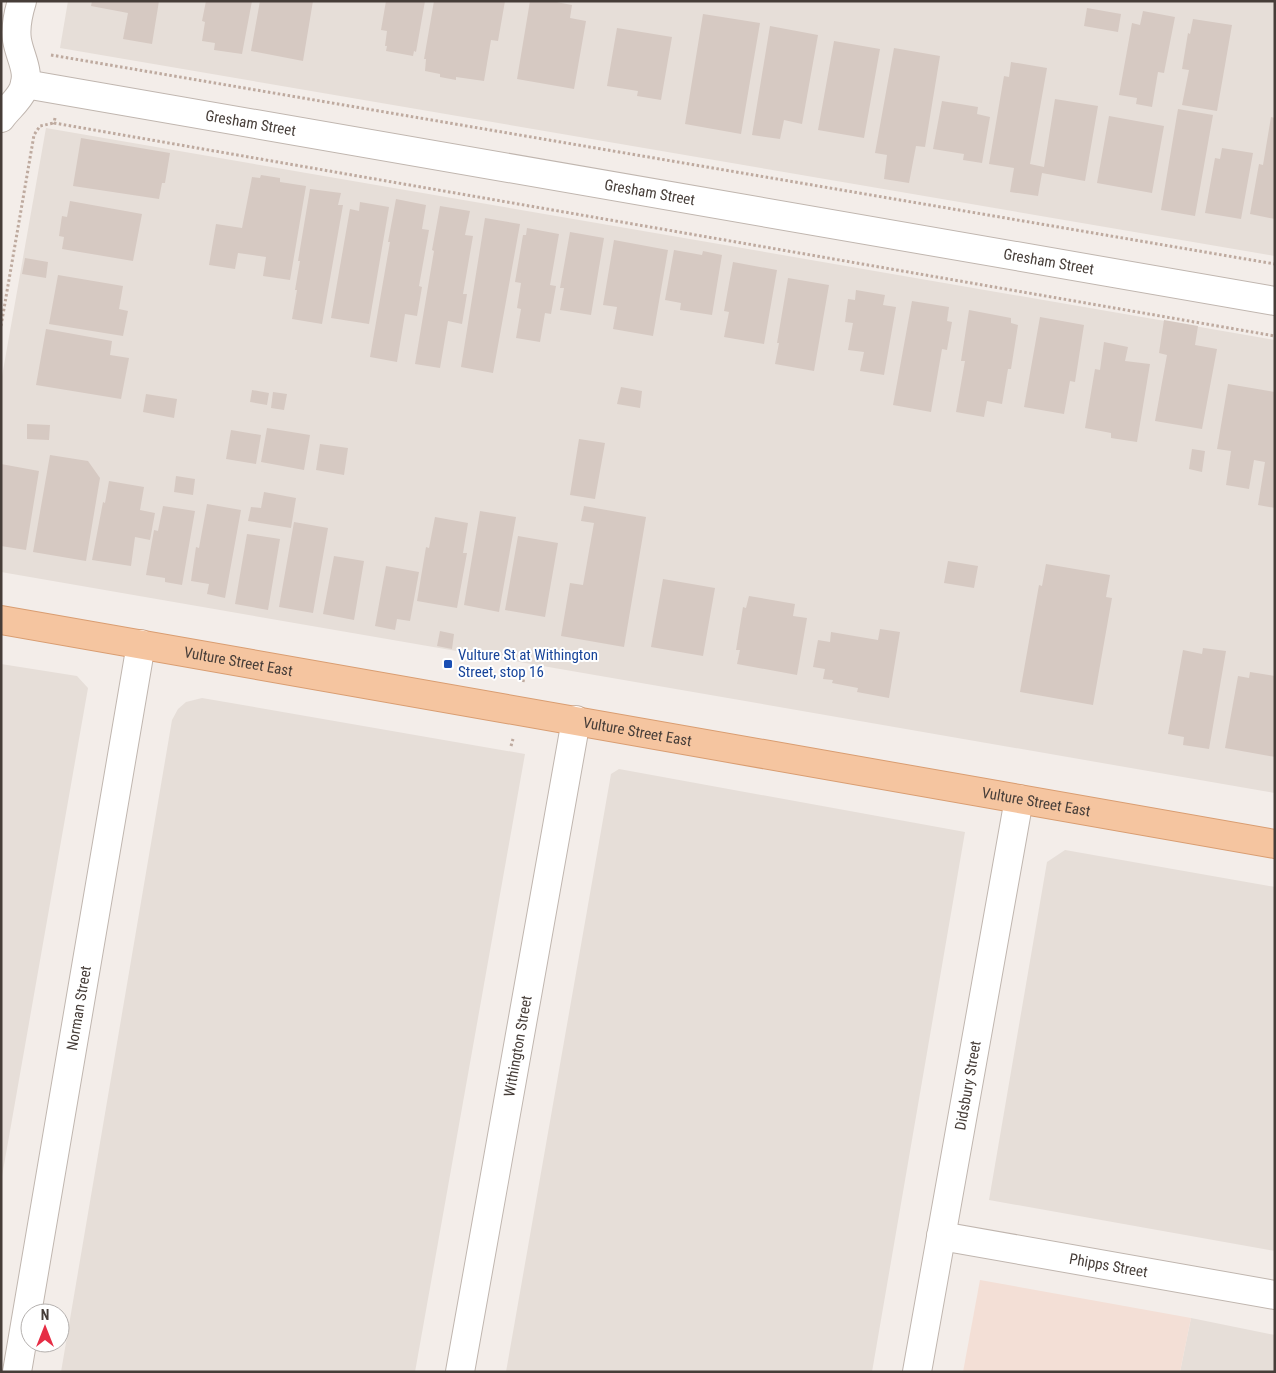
<svg xmlns="http://www.w3.org/2000/svg" width="1276" height="1373" font-family="'Roboto Condensed',sans-serif">
  <style>
    .residential { fill: #e6ded8 }
    .commercial { fill: #f3dfd6 }
    .building { fill: #d6c9c2 }
    .lines { fill: none; stroke-linecap: round; stroke-linejoin: round }
    .minor-casing { stroke: #c0b6af; stroke-width: 30 }
    .major-casing { stroke: #d99d71; stroke-width: 30 }
    .path { stroke: #beaa9f; stroke-width: 3; stroke-dasharray: 2.5 2.5; stroke-linecap: butt }
    .minor { stroke: #fff; stroke-width: 28 }
    .major { stroke: #f5c5a0; stroke-width: 28 }
    .transit-dot { fill: #1a4fb4; stroke: #fff; stroke-width: 2 }
    .labels { text-anchor: middle; dominant-baseline: central; stroke-width: 4; stroke-linejoin: round; paint-order: stroke }
    .street-label { font-size: 15px; fill: #463d38; stroke: #fff }
    .transit-label { font-size: 15px; fill: #164399; stroke: #fff; text-anchor: start }
  </style>
  <rect width="100%" height="100%" fill="#f3ede9"/>
  <!-- residential -->
  <path class="residential" d="M68,1H1275V256L60,48Z
    M46,128L1275,340V793L1,572V382Z
    M1,664L77,676L88,688L1,1182Z
    M202,698L525,754L415,1372H61L172,720L178,709L186,702Z
    M619,769L965,832L872,1372H506L611,774Z
    M1065,850L1275,887V1251L989,1200L1047,862Z
    M1191,1318L1275,1335V1372H1180Z"/>
  <!-- commercial -->
  <path class="commercial" d="M980,1280L1191,1318L1180,1372H963Z"/>
  <!-- building -->
  <path class="building" d="M92,1H159L152,44L123,39L128,13L91,6Z
    M206,1H252L242,54L214,50L215,43L202,41L205,22L202,21Z
    M260,1H313L303,61L251,51Z
    M386,1H425L416,52L414,51L413,56L386,51L387,46H385L387,31L381,30Z
    M434,1H505L498,41L491,40L484,81L456,77V80L440,77V74L425,71L426,59H424Z
    M530,1H551L572,5L570,18L586,21L574,89L517,79Z
    M1087,8L1121,14L1118,32L1084,26Z
    M1143,11L1175,17L1164,73L1158,72L1152,107L1136,104L1137,98L1119,95L1132,23L1140,25Z
    M703,14L760,23L741,134L685,124Z
    M1193,19L1232,25L1217,111L1182,105L1189,70L1182,69L1188,33L1190,34Z
    M770,26L818,35L802,124L784,120L780,139L752,135Z
    M617,28L672,37L661,100L637,96L638,91L607,86Z
    M834,41L880,49L864,138L818,130Z
    M894,48L940,56L925,147L916,146L909,183L884,179L887,155L875,153Z
    M1011,62L1047,68L1030,164L1044,167L1055,99L1098,106L1085,181L1042,173L1038,196L1010,192L1014,168L989,164L1004,76L1009,77Z
    M942,101L978,107L977,114L990,117L982,163L963,160L964,154L933,149Z
    M1178,109L1213,115L1195,216L1161,210Z
    M1109,116L1164,126L1152,193L1097,183Z
    M1271,117L1275,118V219L1250,214L1259,164L1263,165Z
    M81,138L170,153L165,183H162L159,199L73,186Z
    M1222,148L1253,153L1241,219L1205,213L1215,158L1220,159Z
    M261,175L280,178V182L306,186L290,280L263,276L266,257L238,253L235,269L209,265L216,224L242,228L252,177L260,178Z
    M310,189L341,193L338,205H343L322,324L292,319L297,290H295L300,261H298Z
    M396,199L426,205L422,229L429,230L419,286L422,287L417,316L405,314L397,362L370,357L390,242H388Z
    M70,201L142,214L133,261L62,249L64,237L59,236L62,216L67,217Z
    M360,202L389,207L369,324L331,318L350,209L359,211Z
    M440,206L470,211L465,235L473,236L463,294H467L462,324L448,321L440,368L415,364L434,251L432,250Z
    M485,218L520,224L493,373L461,367Z
    M527,228L559,234L550,285L556,286L551,314L545,313L540,342L516,338L521,309L517,308L521,283L515,282L523,235H526Z
    M570,232L604,238L591,315L560,310L564,288H560Z
    M614,240L668,250L653,336L613,329L617,307L603,305Z
    M674,250L702,255L703,251L722,255L712,315L680,310L681,303L665,300Z
    M25,258L48,262L46,278L22,274Z
    M733,262L777,270L764,344L724,337L729,312L724,311Z
    M58,275L123,286L119,309L128,311L123,336L49,324Z
    M788,278L829,285L814,371L775,364L779,343H777Z
    M856,290L885,295L883,305L896,307L884,375L860,371L864,352L848,350L853,323L845,322L848,299L855,300Z
    M912,301L949,307L947,321L952,322L947,350L942,349L931,412L893,405Z
    M969,310L1011,318V323L1018,325L1011,369H1008L1002,404L987,401L984,417L956,412L965,361H961Z
    M1040,317L1084,325L1075,382L1070,381L1064,414L1024,407Z
    M1164,320L1198,326L1195,345L1217,349L1202,429L1155,421L1167,355L1159,353Z
    M46,329L112,341L110,355L129,358L121,399L36,385Z
    M1104,342L1128,347L1125,361L1150,364L1137,442L1111,438V433L1085,428L1095,369L1100,370Z
    M1228,384L1275,392V508L1258,505L1265,462L1254,460L1249,489L1226,485L1231,451L1217,449Z
    M621,387L642,391L640,408L617,404Z
    M252,390L269,393L267,405L250,402Z
    M273,392L287,394L284,410L271,408Z
    M146,394L177,399L174,418L143,412Z
    M27,424L50,425L49,440L27,439Z
    M267,428L310,435L304,470L261,462Z
    M231,430L261,435L256,464L226,459Z
    M579,439L605,443L595,499L570,495Z
    M320,444L348,448L344,475L316,470Z
    M1192,449L1205,451L1202,472L1189,469Z
    M50,455L88,461L100,478L86,561L33,552Z
    M1,464L39,471L26,550L1,546Z
    M176,476L195,479L193,495L174,492Z
    M109,481L144,487L140,510L155,513L150,540L135,537L131,566L92,560L103,502L105,503Z
    M264,492L296,498L291,528L248,521L251,507L261,508Z
    M207,504L241,510L225,598L207,594L209,584L191,581L196,547L199,548Z
    M163,506L195,511L182,585L165,582V578L146,575L154,530L158,531Z
    M584,506L646,517L624,647L561,636L570,583L583,585L594,523L581,521Z
    M480,511L516,517L499,612L464,605Z
    M435,517L468,523L463,553H467L457,608L417,601L426,547L429,548Z
    M294,522L328,528L313,613L279,607Z
    M247,534L280,539L268,610L235,604Z
    M518,536L558,543L545,617L505,610Z
    M334,556L364,561L354,620L323,614Z
    M948,561L978,566L974,588L944,583Z
    M1046,564L1110,575L1106,597L1112,598L1093,705L1020,692L1039,585L1042,586Z
    M386,566L419,572L410,621L397,619L395,630L375,626Z
    M663,579L715,588L703,656L651,647Z
    M749,596L795,604L793,616L807,618L797,675L737,664L740,650H736L743,607L746,608Z
    M880,629L900,632L889,698L857,692L858,688L832,683L833,680L823,679L825,669L813,667L818,640L830,642L831,632L878,640Z
    M440,631L454,634L452,649L437,646Z
    M1203,648L1226,651L1209,749L1183,745L1184,737L1168,734L1183,650L1202,654Z
    M1250,672L1275,676V757L1225,748L1238,676L1249,678Z"/>
  <g class="lines">
    <!-- minor casing -->
    <g class="minor-casing">
      <g id="minor">
        <path id="s1" d="M25,84L1275,301"/>
        <path d="M1,118C7,109 18,101 23,90C31,72 20,58 17,40C15,27 18,14 22,1"/>
        <path id="s2" d="M941,1236L1275,1295"/>
        <path id="s3" d="M17,1372L141,644"/>
        <path id="s4" d="M460,1372L576,720"/>
        <path id="s5" d="M917,1372L1019,799"/>
      </g>
    </g>
    <!-- major casing -->
    <g class="major-casing">
      <g id="major">
        <path id="s6" d="M1,620L1275,844"/>
      </g>
    </g>
    <!-- path -->
    <path class="path" d="M51,55L1275,264
      M55,118L54,123L1275,336
      M1,326L34,135L40,126L54,123
      M523,682L525,672
      M511,746L513,739"/>
    <!-- minor -->
    <use href="#minor" class="minor"/>
    <!-- major -->
    <use href="#major" class="major"/>
  </g>
  <!-- markers -->
  <rect class="transit-dot" x="443" y="659" width="10" height="10" rx="2.5"/>
  <g class="labels">
    <!-- street labels -->
    <g class="street-label">
      <text stroke="none"><textPath href="#s1" startOffset="229">Gresham Street</textPath></text>
      <text stroke="none"><textPath href="#s1" startOffset="634">Gresham Street</textPath></text>
      <text stroke="none"><textPath href="#s1" startOffset="1039">Gresham Street</textPath></text>
      <text stroke="none"><textPath href="#s6" startOffset="241">Vulture Street East</textPath></text>
      <text stroke="none"><textPath href="#s6" startOffset="646">Vulture Street East</textPath></text>
      <text stroke="none"><textPath href="#s6" startOffset="1051">Vulture Street East</textPath></text>
      <text stroke="none"><textPath href="#s3" startOffset="369">Norman Street</textPath></text>
      <text stroke="none"><textPath href="#s4" startOffset="331">Withington Street</textPath></text>
      <text stroke="none"><textPath href="#s5" startOffset="291">Didsbury Street</textPath></text>
      <text stroke="none"><textPath href="#s2" startOffset="170">Phipps Street</textPath></text>
    </g>
    <!-- transit labels -->
    <g class="transit-label">
      <text x="458" y="655">Vulture St at Withington<tspan x="458" dy="17">Street, stop 16</tspan></text>
    </g>
  </g>
  <!-- border -->
  <rect width="1276" height="1373" fill="none" stroke="#463d38" stroke-width="5"/>
  <!-- north arrow -->
  <g transform="translate(45 1328)"><circle r="24" fill="#ffffff" stroke="#b5b1af"/>
  <path d="M0-4L9 19L0 12L-9 19Z" fill="#e62d45"/>
  <text y="-8" font-size="14" font-weight="bold" text-anchor="middle" fill="#463d38">N</text>
  </g>
</svg>
